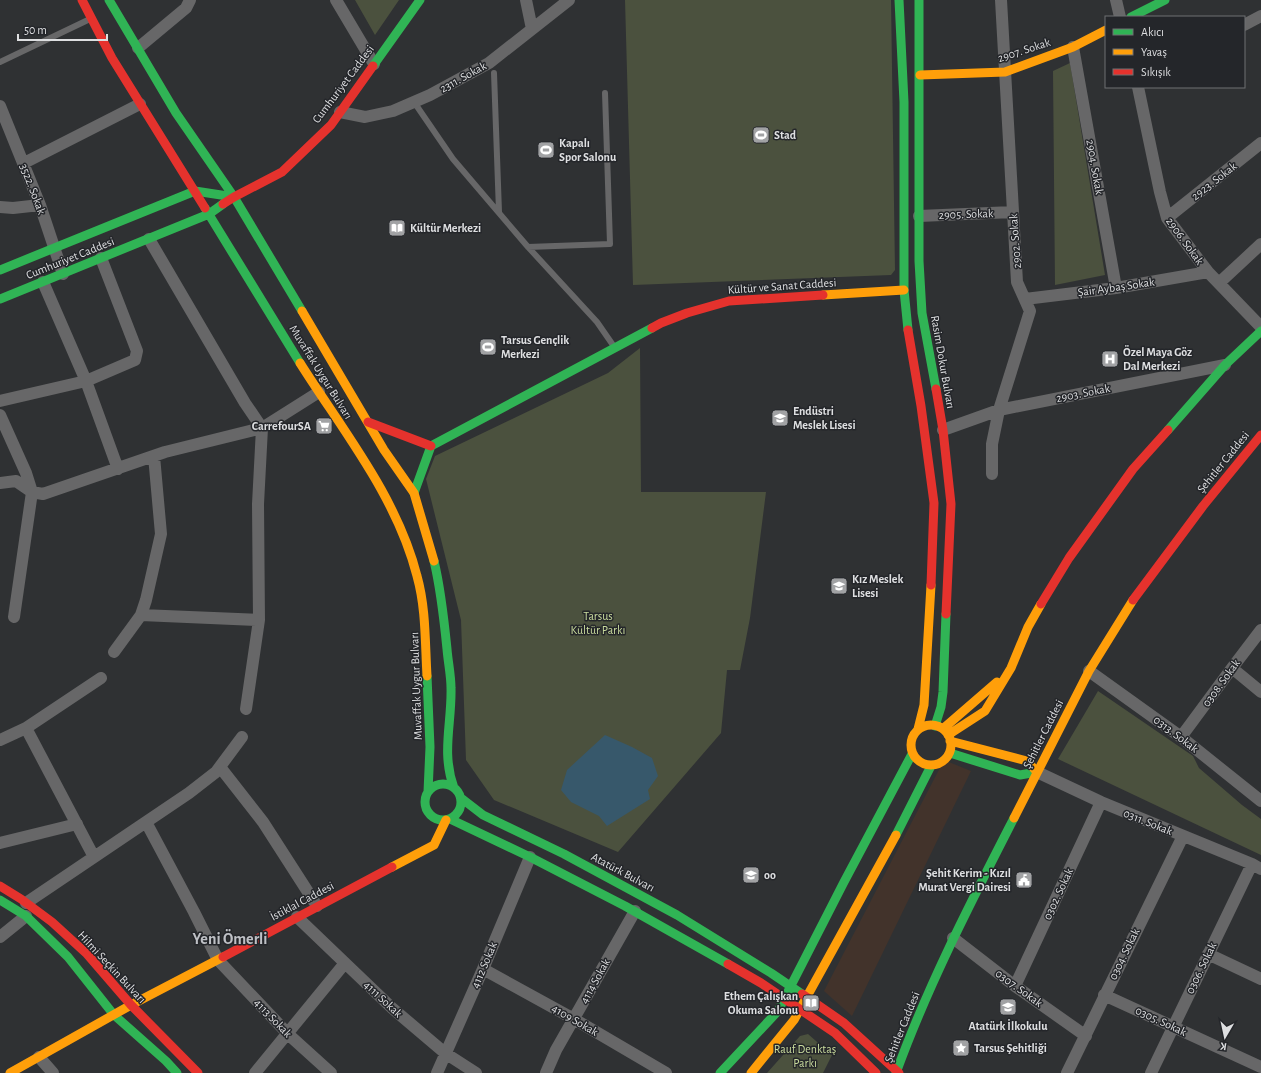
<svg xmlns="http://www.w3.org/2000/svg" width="1261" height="1073" font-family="'Alegreya Sans',sans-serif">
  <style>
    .commercial { fill: #42332b }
    .green { fill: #4b513e }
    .water { fill: #37586b }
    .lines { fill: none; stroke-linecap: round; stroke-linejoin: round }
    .lane { stroke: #676768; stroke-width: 6 }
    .street { stroke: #676768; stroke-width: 12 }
    .fast { stroke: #30b455; stroke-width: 9 }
    .slow { stroke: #ff9f0a; stroke-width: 9 }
    .jam { stroke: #e5322d; stroke-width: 9 }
    .labels { text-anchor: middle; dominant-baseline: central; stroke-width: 3; stroke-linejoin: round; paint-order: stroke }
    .street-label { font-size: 12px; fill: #dedfe1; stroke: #24262a }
    .poi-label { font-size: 12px; font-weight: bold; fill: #dedfe1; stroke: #24262a; text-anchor: start }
    .park-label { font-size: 12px; fill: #cadc9e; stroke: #24262a }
    .district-label { font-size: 16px; font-weight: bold; fill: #bec0c5; stroke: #24262a }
  </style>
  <rect width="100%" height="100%" fill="#2f3133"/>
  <!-- commercial -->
  <path class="commercial" d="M944,760L971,771L852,1016L824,991Z"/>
  <!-- green -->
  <path class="green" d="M355,0H399L375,35Z
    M625,0H891L895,270L891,275L633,285Z
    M1070,63L1105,275L1055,285L1053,71Z
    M640,348L641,492H766L750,618L740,670H727L721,733L618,852L494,800L466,760L461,620L426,479L435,456L608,373Z
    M1098,691L1193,756L1199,768L1242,805L1261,819V855L1058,759Z
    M808,1034L832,1055L823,1073H767L800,1036Z"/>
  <!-- water -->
  <path class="water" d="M605,735L632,747L652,758L658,776L648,790L650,799L607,826L599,816L571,802L561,790L567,770Z"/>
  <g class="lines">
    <!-- lane -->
    <path class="lane" d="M0,62L90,19
      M494,73L499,212
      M414,102L453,159L528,247L597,322L615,348
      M528,247L610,244L605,93"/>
    <!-- street -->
    <path class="street" d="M336,0L374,64
      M526,0L532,29
      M1116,0L1120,17
      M1244,25L1261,16
      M1073,47L1116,288
      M138,48L186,8L190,0
      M1138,87L1160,192L1167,218L1208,272L1261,327
      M0,106L40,205L63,274
      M340,112L365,117L393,111L430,95L489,63L569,0
      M24,163L140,104
      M0,207L13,208L40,205
      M919,216L1013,212
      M1167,218L1261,143
      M149,239L245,403L262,428L258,504L259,620L246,709
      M101,258L137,351L135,360L86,381L118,469
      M1219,283L1261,244
      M1025,299L1116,288L1208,272
      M0,401L86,381L43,282
      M0,415L26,473L32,492L14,617
      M943,430L999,410L1225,365
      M992,474V444L999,410L1030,311L1017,282L1001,0
      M0,483L16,481L32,492L43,494L165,452L262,428L319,392
      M141,615L259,620
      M114,652L141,615L146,600L161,534L154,456
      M1232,668L1261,692
      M1089,671L1181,737L1261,801
      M26,728L94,857
      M1181,737L1232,668L1261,630
      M0,740L26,728L101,678
      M220,767L263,822L317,906
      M1037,772L1101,802L1252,864L1261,869
      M146,822L194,912L218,960L289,1035L331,1073
      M0,843L77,824
      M26,903L189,793L216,772L242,737
      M297,917L392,1008L445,1053L476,1073
      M0,937L26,916
      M953,938L1015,986L1086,1036
      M1208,954L1261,979
      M483,969L574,1019L666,1073
      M1015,986L1101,802
      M1104,995L1261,1067
      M39,1057L53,1073
      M255,1073L345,963
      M437,1073L483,969L530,857
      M546,1073L556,1050L635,911
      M1067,1073L1183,836
      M1151,1073L1252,864"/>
    <!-- fast -->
    <path class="fast" d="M109,0L176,113L234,197L302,311
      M899,0L904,102V290L908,330
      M919,0V261L922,313L936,389
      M1131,17L1165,0
      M373,66L420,0
      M205,208L300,363
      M0,270L195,191L234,197
      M0,299L209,214L223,204
      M1168,430L1225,365L1261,331
      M431,446L652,328
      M414,493L431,446
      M434,561C441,590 444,619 447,649C448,662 451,675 451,688C452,723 441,753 454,788
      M427,676L430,747L428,792
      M935,726L941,707L943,692L946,614
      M950,753L1020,775L1037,772
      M425 802a18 18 0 1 1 36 0a18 18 0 1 1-36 0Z
      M461,798L483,815L564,854L677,915L771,973L802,994
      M450,819L530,857L625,906L728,964
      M896,835L931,766
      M0,900L26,916L68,957L114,1015L166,1061L177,1073
      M720,1073L778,1011L844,882L912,754
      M896,1073C928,985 971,902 1014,818"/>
    <!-- slow -->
    <path class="slow" d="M920,75L1005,72L1073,47L1106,30
      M823,295L904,290
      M302,311L384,450L414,493L434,561
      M300,363C343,431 397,497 417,576C426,608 425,642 427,676
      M911 745a20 20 0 1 1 40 0a20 20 0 1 1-40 0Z
      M945,727L997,682
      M918,729L924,705L931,585
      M948,735L985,711L1011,668L1028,627L1041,604
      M950,741L1027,761L1037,772
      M1014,818L1089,671L1133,600
      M392,867L434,845L446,820
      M10,1073L131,1005L223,957
      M751,1073L794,1020L896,835"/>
    <!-- jam -->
    <path class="jam" d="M82,0L112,58L205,208
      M223,204L234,197L282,172L331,125L373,66
      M652,328L661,323L687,313L729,301L823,295
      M908,330L921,406L934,503L931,585
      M936,389L943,430L951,504L946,614
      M368,422L431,446
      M1133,600L1203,506L1261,435
      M1041,604L1069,558L1133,469L1168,430
      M0,886L21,899L52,922L87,954L131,1005L198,1073
      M223,957L392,867
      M728,964L761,983L835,1033L876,1073
      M802,994L844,1023L899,1073"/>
  </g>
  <!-- icons -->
  <defs>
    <g id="stadium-square" transform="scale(0.9)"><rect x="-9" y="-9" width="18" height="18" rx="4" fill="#a1a2a4" stroke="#24262a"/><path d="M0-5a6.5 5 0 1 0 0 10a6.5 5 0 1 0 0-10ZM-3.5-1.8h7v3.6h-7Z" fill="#fff"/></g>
    <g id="library-square" transform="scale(0.9)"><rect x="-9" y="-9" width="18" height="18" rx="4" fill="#a1a2a4" stroke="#24262a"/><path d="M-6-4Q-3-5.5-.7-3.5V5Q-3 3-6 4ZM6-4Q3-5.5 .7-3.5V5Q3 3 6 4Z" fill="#fff"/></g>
    <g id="hospital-square" transform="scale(0.9)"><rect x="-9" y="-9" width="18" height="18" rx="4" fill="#a1a2a4" stroke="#24262a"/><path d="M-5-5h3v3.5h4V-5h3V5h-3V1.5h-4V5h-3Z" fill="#fff"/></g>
    <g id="school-square" transform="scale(0.9)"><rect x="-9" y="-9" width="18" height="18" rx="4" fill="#a1a2a4" stroke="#24262a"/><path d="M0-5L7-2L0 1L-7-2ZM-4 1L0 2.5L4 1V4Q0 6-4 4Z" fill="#fff"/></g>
    <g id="supermarket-square" transform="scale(0.9)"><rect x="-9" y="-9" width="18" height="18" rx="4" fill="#a1a2a4" stroke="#24262a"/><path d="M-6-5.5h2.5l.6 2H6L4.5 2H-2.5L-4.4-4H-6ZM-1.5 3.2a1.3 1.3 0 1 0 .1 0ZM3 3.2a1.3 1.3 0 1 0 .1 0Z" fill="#fff"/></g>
    <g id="civic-square" transform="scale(0.9)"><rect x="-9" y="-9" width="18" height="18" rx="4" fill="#a1a2a4" stroke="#24262a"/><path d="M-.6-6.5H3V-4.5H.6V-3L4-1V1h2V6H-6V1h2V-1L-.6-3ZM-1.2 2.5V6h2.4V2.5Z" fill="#fff"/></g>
    <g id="sight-square" transform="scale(0.9)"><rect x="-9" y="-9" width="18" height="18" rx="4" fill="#a1a2a4" stroke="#24262a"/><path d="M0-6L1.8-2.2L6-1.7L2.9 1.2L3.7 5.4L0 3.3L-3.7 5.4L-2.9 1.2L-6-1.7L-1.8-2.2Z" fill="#fff"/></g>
  </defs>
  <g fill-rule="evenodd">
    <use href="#stadium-square" x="761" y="135"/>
    <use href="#stadium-square" x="546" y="150"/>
    <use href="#library-square" x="397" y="228"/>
    <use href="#stadium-square" x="488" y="347"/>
    <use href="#hospital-square" x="1110" y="359"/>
    <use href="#school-square" x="780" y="418"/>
    <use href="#supermarket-square" x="324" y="426"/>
    <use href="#school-square" x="839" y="586"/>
    <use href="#school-square" x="751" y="875"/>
    <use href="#civic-square" x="1024" y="880"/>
    <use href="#library-square" x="811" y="1003"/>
    <use href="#school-square" x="1008" y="1007"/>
    <use href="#sight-square" x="961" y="1048"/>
  </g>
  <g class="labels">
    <!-- street labels -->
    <g class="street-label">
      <text transform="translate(1024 50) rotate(-18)">2907. Sokak</text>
      <text transform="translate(463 77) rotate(-29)">2311. Sokak</text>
      <text transform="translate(343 84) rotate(-53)">Cumhuriyet Caddesi</text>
      <text transform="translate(1095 167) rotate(80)">2904. Sokak</text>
      <text transform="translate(1214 181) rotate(-38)">2923. Sokak</text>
      <text transform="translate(33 189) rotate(69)">3522. Sokak</text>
      <text transform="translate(966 214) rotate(-2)">2905. Sokak</text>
      <text transform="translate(1015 241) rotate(-94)">2902. Sokak</text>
      <text transform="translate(1185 241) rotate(54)">2906. Sokak</text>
      <text transform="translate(70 258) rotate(-22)">Cumhuriyet Caddesi</text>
      <text transform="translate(782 286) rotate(-4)">Kültür ve Sanat Caddesi</text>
      <text transform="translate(1116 287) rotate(-8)">Şair Aybaş Sokak</text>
      <text transform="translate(943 362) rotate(80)">Rasim Dokur Bulvarı</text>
      <text transform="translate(321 372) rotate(58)">Muvaffak Uygur Bulvarı</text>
      <text transform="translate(1083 393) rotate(-11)">2903. Sokak</text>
      <text transform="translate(1223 462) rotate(-51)">Şehitler Caddesi</text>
      <text transform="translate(1221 683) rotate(-54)">0308. Sokak</text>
      <text transform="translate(416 686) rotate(-92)">Muvaffak Uygur Bulvarı</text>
      <text transform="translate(1043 734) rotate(-63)">Şehitler Caddesi</text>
      <text transform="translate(1176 734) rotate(37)">0313. Sokak</text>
      <text transform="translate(1148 822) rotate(22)">0311. Sokak</text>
      <text transform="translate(623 872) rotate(28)">Atatürk Bulvarı</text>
      <text transform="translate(1058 894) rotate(-65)">0302. Sokak</text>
      <text transform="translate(302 901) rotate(-28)">İstiklal Caddesi</text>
      <text transform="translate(1124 954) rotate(-64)">0304. Sokak</text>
      <text transform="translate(484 965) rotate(-67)">4112 Sokak</text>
      <text transform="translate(112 967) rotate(47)">Hilmi Seçkin Bulvarı</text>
      <text transform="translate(1201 968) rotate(-64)">0306. Sokak</text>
      <text transform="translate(595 981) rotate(-61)">4114 Sokak</text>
      <text transform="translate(1019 988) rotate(36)">0307. Sokak</text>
      <text transform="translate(383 999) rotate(43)">4111 Sokak</text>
      <text transform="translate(273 1018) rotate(46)">4113 Sokak</text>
      <text transform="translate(575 1020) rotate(30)">4109 Sokak</text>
      <text transform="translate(1161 1021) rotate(25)">0305. Sokak</text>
      <text transform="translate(902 1027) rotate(-68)">Şehitler Caddesi</text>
    </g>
    <!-- poi labels -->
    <g class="poi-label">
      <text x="774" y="135">Stad</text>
      <text x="559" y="143">Kapalı<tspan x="559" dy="14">Spor Salonu</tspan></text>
      <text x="410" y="228">Kültür Merkezi</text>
      <text x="501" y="340">Tarsus Gençlik<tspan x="501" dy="14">Merkezi</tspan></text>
      <text x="1123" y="352">Özel Maya Göz<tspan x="1123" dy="14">Dal Merkezi</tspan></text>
      <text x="793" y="411">Endüstri<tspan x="793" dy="14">Meslek Lisesi</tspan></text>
      <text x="311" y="426" text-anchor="end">CarrefourSA</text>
      <text x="852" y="579">Kız Meslek<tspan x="852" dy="14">Lisesi</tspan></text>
      <text x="1011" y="873" text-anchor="end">Şehit Kerim - Kızıl<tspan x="1011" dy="14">Murat Vergi Dairesi</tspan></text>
      <text x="764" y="875">oo</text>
      <text x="798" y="996" text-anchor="end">Ethem Çalışkan<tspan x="798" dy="14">Okuma Salonu</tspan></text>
      <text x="1008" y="1026" text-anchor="middle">Atatürk İlkokulu</text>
      <text x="974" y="1048">Tarsus Şehitliği</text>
    </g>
    <!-- park labels -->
    <g class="park-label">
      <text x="598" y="616">Tarsus<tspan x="598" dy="14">Kültür Parkı</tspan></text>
      <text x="805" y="1049">Rauf Denktaş<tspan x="805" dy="14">Parkı</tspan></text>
    </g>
    <!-- district labels -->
    <g class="district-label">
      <text x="230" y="939">Yeni Ömerli</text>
    </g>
  </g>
  <!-- legend -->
  <rect x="1105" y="16" width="140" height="72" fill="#24262a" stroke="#6e7073"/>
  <rect x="1113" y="29" width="20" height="6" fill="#30b455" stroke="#6e7073"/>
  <text x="1141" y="36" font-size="12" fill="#dedfe1">Akıcı</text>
  <rect x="1113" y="49" width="20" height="6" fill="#ff9f0a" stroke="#6e7073"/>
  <text x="1141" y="56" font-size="12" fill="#dedfe1">Yavaş</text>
  <rect x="1113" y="69" width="20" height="6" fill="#e5322d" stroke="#6e7073"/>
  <text x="1141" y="76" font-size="12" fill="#dedfe1">Sıkışık</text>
  <!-- north arrow -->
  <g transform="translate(1225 1037) rotate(189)" stroke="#24262a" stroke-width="3" paint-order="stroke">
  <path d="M0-3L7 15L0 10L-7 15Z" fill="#dedfe1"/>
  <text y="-6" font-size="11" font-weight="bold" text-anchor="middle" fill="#dedfe1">K</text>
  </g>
  <!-- scale -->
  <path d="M18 34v6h89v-6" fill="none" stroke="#dedfe1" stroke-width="2"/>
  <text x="24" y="34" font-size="12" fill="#dedfe1" stroke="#24262a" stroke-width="3" paint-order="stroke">50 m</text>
</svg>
